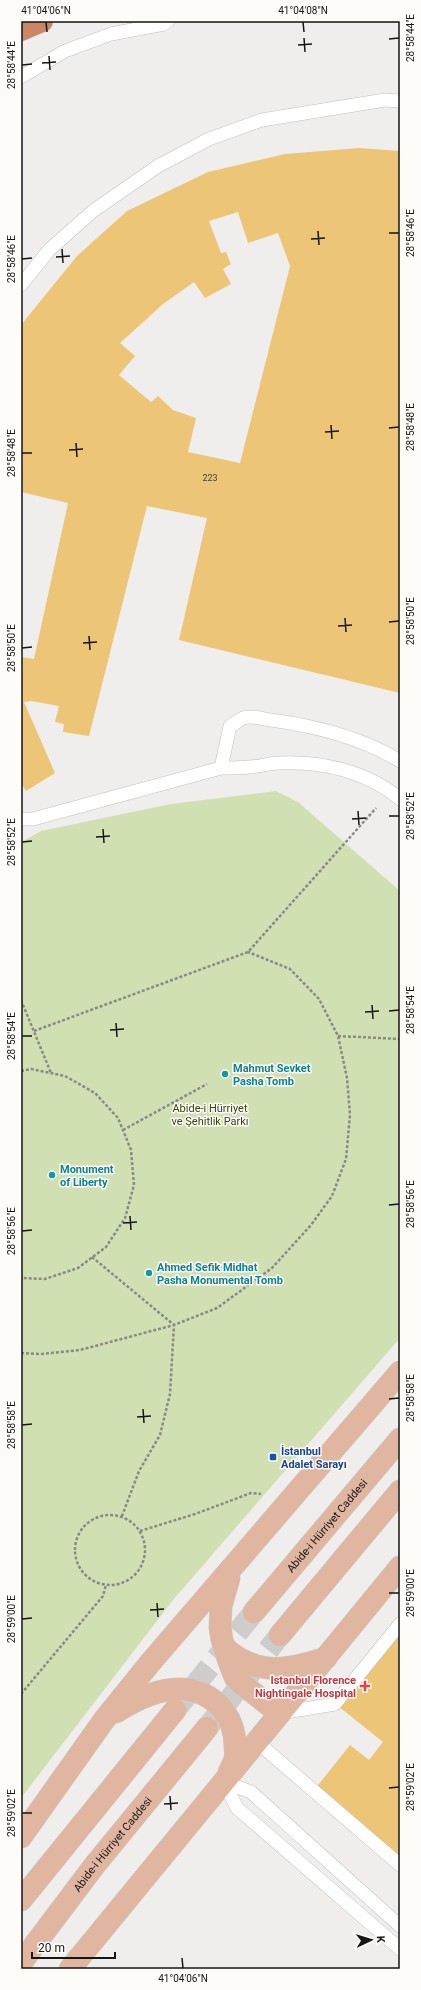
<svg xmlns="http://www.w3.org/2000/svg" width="421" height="1990" font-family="Roboto,sans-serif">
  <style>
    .green { fill: #d0e0b2 }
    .building { fill: #edc577; fill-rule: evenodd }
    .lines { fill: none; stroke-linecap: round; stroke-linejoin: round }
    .primary-tunnel { stroke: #cfcdcc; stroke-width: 22; stroke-dasharray: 22 11; stroke-linecap: butt }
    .lane-casing { stroke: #c2c1be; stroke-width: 14 }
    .primary-casing { stroke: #cccccb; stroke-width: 23 }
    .highway-casing { stroke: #cccccb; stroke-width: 23 }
    .path { stroke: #8a8987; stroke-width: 2.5; stroke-dasharray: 3 2; stroke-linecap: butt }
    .lane { stroke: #fff; stroke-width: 13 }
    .primary { stroke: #e0b6a1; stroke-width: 22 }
    .highway { stroke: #cc8663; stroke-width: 22 }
    .ticks { fill: none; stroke: #151514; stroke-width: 1.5 }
    .culture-dot { fill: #0f9aa8; stroke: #fdfcf9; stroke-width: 1.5 }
    .transit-dot { fill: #1a4fb4; stroke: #fdfcf9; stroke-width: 1.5 }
    .health-dot { fill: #e0444e; stroke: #fdfcf9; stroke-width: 1.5 }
    .labels { text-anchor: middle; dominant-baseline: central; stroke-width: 3; stroke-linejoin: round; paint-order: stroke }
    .number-label { font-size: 9px; fill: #4b412d }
    .culture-label { font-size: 11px; font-weight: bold; fill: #0d838f; stroke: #fdfcf9; text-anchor: start }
    .park-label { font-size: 11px; fill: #36450a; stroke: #fdfcf9 }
    .transit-label { font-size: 11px; font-weight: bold; fill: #164399; stroke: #fdfcf9; text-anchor: start }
    .street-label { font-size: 11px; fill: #151514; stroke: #fdfcf9 }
    .health-label { font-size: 11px; font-weight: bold; fill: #be3a42; stroke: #fdfcf9; text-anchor: end }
    .neatline { fill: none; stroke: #151514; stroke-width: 1.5 }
    .ticks-label { font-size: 10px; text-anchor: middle; fill: #151514 }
  </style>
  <rect width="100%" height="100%" fill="#f0eeec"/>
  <!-- green -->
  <path class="green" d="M276,791L298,802L400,891V1338L173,1600L21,1798V842L41,831L171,804Z"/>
  <!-- building -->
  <path class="building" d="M359,148L400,151V693L179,640L207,518L147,506L89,736L63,732L64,724L55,722L59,706L31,701L24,702L55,773L26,791L21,783V657L34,659L68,503L21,492V325L77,256L127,211L208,172L285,154ZM238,212L248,243L278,233L290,266L240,463L188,452L196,418L173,410L158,396L151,402L119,375L135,356L120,343L163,304L194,282L205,298L231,284L223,269L231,264L226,252L221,253L209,221Z
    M400,1629V1857L315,1789L350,1745L369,1760L383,1742L338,1706Z"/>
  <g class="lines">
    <!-- primary-tunnel -->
    <path class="primary-tunnel" d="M175,1710L254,1612
      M207,1728L280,1635"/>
    <!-- lane casing -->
    <g class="lane-casing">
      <path id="lane" d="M21,77L65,51L111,34L164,24L168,21
        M21,285L49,250L93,211L158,166L209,139L262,120L385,100L400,101
        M221,768L230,726C234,724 239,720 243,718C251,715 263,719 271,720C315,726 361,737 400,761
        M21,819H33L221,768C230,768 239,768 249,767C259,767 269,763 279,763C321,761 367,771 400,799
        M280,1713L335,1704L400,1624
        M257,1742L400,1865
        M224,1782L237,1808L400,1949
        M224,1782L251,1792L400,1926"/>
    </g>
    <!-- primary casing -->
    <g class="primary-casing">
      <g id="primary">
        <path d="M229,1578L221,1606L220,1627L222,1640L229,1662L235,1677L242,1684L279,1713"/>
        <path id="s1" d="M254,1612L400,1439"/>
        <path d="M280,1635L400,1491"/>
        <path d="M226,1649C259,1677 289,1670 326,1658"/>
        <path d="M116,1712C135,1700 158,1688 182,1689C213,1691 235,1715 235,1746C235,1749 236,1754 235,1758C234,1763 231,1768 229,1772"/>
        <path d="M21,1837L104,1720L150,1663L400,1372"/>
        <path d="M21,1900L175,1710"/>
        <path id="s2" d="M21,1963L94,1866L207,1728"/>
        <path d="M70,1969L400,1567"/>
      </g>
    </g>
    <!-- highway casing -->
    <g class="highway-casing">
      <path id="highway" d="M21,30L42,21"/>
    </g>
    <!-- path -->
    <path class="path" d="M21,1000L51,1073
      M34,1031L248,952L376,808
      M338,1036L400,1039
      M21,1071L31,1069L65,1076L95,1093L118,1118L123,1130L131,1150L134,1185L125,1218L106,1247L78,1268L45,1279L21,1278
      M123,1130L207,1084
      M92,1257L174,1325L170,1394L160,1435L139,1471L122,1516
      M21,1353L41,1354L80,1350L174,1325L217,1308L272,1268L311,1225L332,1196L346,1159L350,1115L347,1078L338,1036L319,999L290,969L248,952
      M75 1550a35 35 0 1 1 70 0a35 35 0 1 1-70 0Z
      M140,1531L195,1514L251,1493L261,1494
      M21,1694L103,1596L106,1585"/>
    <!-- lane -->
    <use href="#lane" class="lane"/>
    <!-- primary -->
    <use href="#primary" class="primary"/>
    <!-- highway -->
    <use href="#highway" class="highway"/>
  </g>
  <!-- ticks -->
  <path class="ticks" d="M46,22L47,32M303,22L304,32M304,38L305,52M389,39L399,38M298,45L312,44M49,56L50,70M42,63L56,62M22,65L32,64M318,231L319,245M389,233H399M311,239L325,238M62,249L63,263M56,257L70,256M22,259L32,258M331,425L332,439M389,428L399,427M325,432L339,431M76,443L77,457M69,450L83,449M22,453H32M345,618L346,632M389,622L399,621M338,626L352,625M89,636L90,650M83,643L97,642M22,648L32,647M358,811L359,825M389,816H399M352,819L366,818M103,829L104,843M96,837L110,836M22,842L32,841M372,1005L373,1019M389,1011L399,1010M365,1012L379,1011M116,1023L117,1037M110,1030L124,1029M22,1036H32M389,1205L399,1204M130,1216L131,1230M123,1223L137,1222M22,1231L32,1230M389,1399L399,1398M143,1409L144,1423M137,1417L151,1416M22,1425L32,1424M389,1593H399M157,1603L158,1617M150,1610L164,1609M22,1619L32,1618M389,1788L399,1787M170,1796L171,1810M164,1804L178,1803M22,1813H32M182,1958L183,1968"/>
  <!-- markers -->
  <g class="culture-dot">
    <circle cx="225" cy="1074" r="4"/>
    <circle cx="52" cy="1175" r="4"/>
    <circle cx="149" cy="1273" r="4"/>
  </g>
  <rect class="transit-dot" x="269" y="1453" width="8" height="8" rx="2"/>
  <path class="health-dot" d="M363 1680h4v4h4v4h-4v4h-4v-4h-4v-4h4z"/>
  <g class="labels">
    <!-- number labels -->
    <g class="number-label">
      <text x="210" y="478">223</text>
    </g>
    <!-- culture labels -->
    <g class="culture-label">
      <text x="233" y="1068">Mahmut Sevket<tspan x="233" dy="13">Pasha Tomb</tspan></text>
      <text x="60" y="1169">Monument<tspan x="60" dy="13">of Liberty</tspan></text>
      <text x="157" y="1267">Ahmed Sefik Midhat<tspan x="157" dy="13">Pasha Monumental Tomb</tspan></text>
    </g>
    <!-- park labels -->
    <g class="park-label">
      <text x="210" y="1108">Abide-i Hürriyet<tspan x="210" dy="13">ve Şehitlik Parkı</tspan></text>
    </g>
    <!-- transit labels -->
    <g class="transit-label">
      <text x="281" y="1451">İstanbul<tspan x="281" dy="13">Adalet Sarayı</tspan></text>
    </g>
    <!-- street labels -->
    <g class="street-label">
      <text stroke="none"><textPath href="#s1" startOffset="113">Abide-i Hürriyet Caddesi</textPath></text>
      <text stroke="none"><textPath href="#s2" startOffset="150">Abide-i Hürriyet Caddesi</textPath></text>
    </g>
    <!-- health labels -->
    <g class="health-label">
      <text x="356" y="1680">Istanbul Florence<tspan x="356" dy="13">Nightingale Hospital</tspan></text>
    </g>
  </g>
  <!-- border -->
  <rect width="421" height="1990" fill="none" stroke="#fdfcf9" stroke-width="44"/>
  <!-- north arrow -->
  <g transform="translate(371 1940) rotate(86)" stroke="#fdfcf9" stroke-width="3" paint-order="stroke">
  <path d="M0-3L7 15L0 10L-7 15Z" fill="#151514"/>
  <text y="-6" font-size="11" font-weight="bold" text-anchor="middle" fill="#151514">K</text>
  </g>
  <!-- scale -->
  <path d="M32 1952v6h83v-6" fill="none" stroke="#151514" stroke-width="2"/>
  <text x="38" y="1952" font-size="12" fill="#151514" stroke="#fdfcf9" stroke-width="3" paint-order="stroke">20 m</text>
  <rect x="22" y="22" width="377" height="1946" class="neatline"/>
  <g class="ticks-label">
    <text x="46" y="14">41°04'06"N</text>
    <text x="303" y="14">41°04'08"N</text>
    <text transform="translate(410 38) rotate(-90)" y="4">28°58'44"E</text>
    <text transform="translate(11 65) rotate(-90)" y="4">28°58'44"E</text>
    <text transform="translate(410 233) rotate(-90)" y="4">28°58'46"E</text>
    <text transform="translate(11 259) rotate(-90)" y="4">28°58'46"E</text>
    <text transform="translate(410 427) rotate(-90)" y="4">28°58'48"E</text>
    <text transform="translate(11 453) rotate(-90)" y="4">28°58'48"E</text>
    <text transform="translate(410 621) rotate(-90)" y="4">28°58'50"E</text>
    <text transform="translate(11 648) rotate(-90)" y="4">28°58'50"E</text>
    <text transform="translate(410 816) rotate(-90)" y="4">28°58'52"E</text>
    <text transform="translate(11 842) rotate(-90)" y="4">28°58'52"E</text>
    <text transform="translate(410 1010) rotate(-90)" y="4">28°58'54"E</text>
    <text transform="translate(11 1036) rotate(-90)" y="4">28°58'54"E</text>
    <text transform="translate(410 1204) rotate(-90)" y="4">28°58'56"E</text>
    <text transform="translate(11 1231) rotate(-90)" y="4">28°58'56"E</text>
    <text transform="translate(410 1398) rotate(-90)" y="4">28°58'58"E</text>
    <text transform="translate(11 1425) rotate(-90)" y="4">28°58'58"E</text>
    <text transform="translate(410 1593) rotate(-90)" y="4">28°59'00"E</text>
    <text transform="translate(11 1619) rotate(-90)" y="4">28°59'00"E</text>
    <text transform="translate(410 1787) rotate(-90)" y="4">28°59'02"E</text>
    <text transform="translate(11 1813) rotate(-90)" y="4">28°59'02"E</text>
    <text x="183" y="1982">41°04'06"N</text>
  </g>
</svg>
